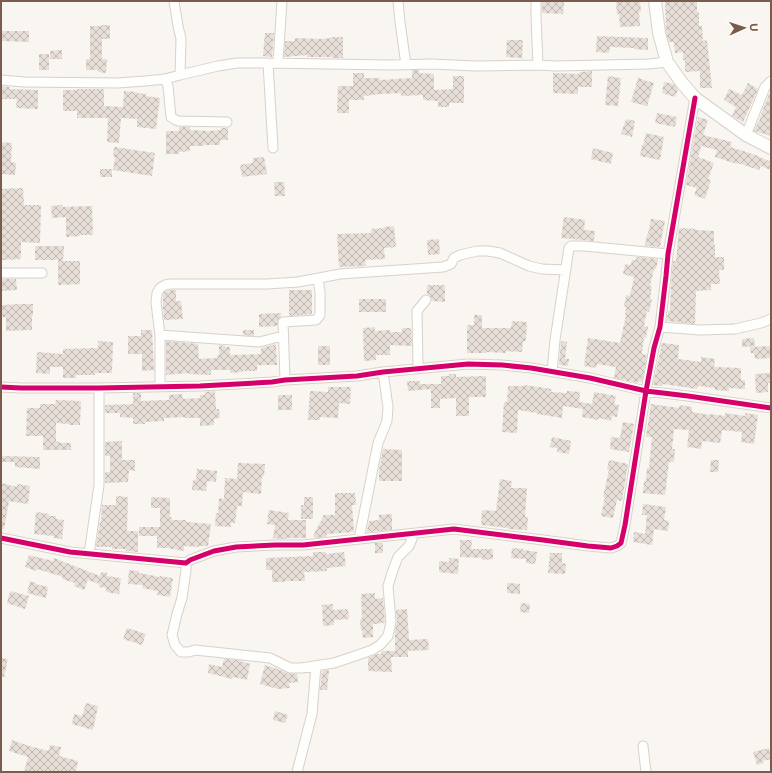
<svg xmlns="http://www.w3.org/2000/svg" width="772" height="773" font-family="Montserrat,sans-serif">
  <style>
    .building { fill: url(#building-cross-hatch) }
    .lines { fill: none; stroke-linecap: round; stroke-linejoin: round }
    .minor-casing { stroke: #d7d1cb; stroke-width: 11 }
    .tertiary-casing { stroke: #d7d1cb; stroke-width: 14 }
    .minor { stroke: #fefefd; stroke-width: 9 }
    .tertiary { stroke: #fefefd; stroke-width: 12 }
    .cycleway-casing { stroke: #fffaf3; stroke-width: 8 }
    .cycleway { stroke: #d6006c; stroke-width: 5 }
  </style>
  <defs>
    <pattern id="building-cross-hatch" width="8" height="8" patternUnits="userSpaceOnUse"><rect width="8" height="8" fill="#e6ded7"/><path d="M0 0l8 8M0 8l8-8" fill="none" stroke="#bfb7b1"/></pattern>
  </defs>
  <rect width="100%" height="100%" fill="#f9f5f0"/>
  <!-- building -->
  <path class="building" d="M542,1H564L563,14L542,13Z
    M616,1H640L641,12H639L640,26L620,27L619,14H617Z
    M665,1H697V12H699V26H702L703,41L707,40L712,88H700V71L685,72V60H683V52L675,53L674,42H669L666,32Z
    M102,25H110V39H102V59H107L106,73L98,72V70H86V59H90V26H102Z
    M1,31H29V42L1,41Z
    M265,33H274L272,57L263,56Z
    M597,36L648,38V50L634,49V48L610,47L609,53L596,52Z
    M331,37H343V58H332V57H307V55L284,57L285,41H295V38L320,39L331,38Z
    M507,40H523L522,58L506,57Z
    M62,50V59H50V51Z
    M39,54H49V70H39Z
    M412,70H419V73L434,74V90L453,89V76H464V103H449V107H438V101L423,100V95L401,96V93L381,94L364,96V100H349V113H337L338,86H353V73H364V78H379L380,80L412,78Z
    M592,71V87H578V94L553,93V73L579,74L580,72Z
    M608,76L621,78L618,106L605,105Z
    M638,78L654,83L647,106L631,102Z
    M664,82L674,84L678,89L675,97L662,93Z
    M748,83L758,89L743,122L732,116L736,107L724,100L729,89L742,95Z
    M1,86L10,87L9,89L38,90V109L16,108L17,99H1Z
    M77,89H104V106L123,107L124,91L137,92V93L146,94V96L160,98L156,129L137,127V119L121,118L119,143L107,142L108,118H77V111H63V90H77Z
    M769,94L771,96V136L754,131L758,122H759L762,112Z
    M657,113L677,117L675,127L655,123Z
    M698,117L708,120L703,135L732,142L730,147L753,154L771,162V170L761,166L759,170L738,163L737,164L715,157L717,150L701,146L698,157L714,163L708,179L711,180L705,199L694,195L697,188L686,185Z
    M626,119L635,121L632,137L621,134Z
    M179,127H190V130L208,131L221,130V128H228V140H220V145H204V146H190V151L179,152V154H166V131H179Z
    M646,133L664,137L660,160L640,156L642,145H643Z
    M1,142L12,143L11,162L16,163L15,175L1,174Z
    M114,147L155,153L152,176L113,170L115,157H113Z
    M593,148L613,153L611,164L591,159Z
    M264,157L267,174L242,177L240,165L253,163V158Z
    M100,169H112V177H100Z
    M274,182H284L285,196H275Z
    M23,188L24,205H41L40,243L21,242V259L2,260L1,189Z
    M62,205V207L92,206L93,235H80V236L66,237V217L52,218L51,206Z
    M564,217L585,220L584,230L595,231L594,241L561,238Z
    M651,219L665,221L660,247L645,246L647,234H648Z
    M394,226L396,247L384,248L385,259L365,260L366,266L339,267L337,234L371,233V229L384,228V227Z
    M679,228L696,229V230L714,231V244H715V257H724V270H719L720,284H711V290L696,291L695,324L667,321L668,311H670L671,288L673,261H676Z
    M439,239L440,254L428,255L427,240Z
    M35,246H64L63,261H80V284L58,285V260H35Z
    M636,257L658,259L656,269H654L650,286H652L650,299L652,300L649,312L647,311L644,326L648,327L646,338L644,337L642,354L647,355L642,382L638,381V383L614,378L616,367L597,364L596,368L584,366L588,338L620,343L626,315H625L626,307H624L626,295L630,296L634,277L623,274L625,264L631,265L632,260H636Z
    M1,279H16L17,290L1,291Z
    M427,285H445V302L432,301L431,298L429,295L427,294Z
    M171,290H176V301H181L183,319L164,320L163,308V295L164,292Z
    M289,290H312V314L289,316Z
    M359,299H386V312H359Z
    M21,304H33V316H32V330L6,331V317H2V305Z
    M281,313V316L278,320L277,326L259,327V314Z
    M474,315H482V328H511L512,321L527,322L526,341H523L522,352L506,351V353L487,352V353H467V325H474Z
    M375,327V331L390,330V332H402V328H411L412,346L390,345V355H376V360L364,361L363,328Z
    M141,330H152L154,370L142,371V354H128V336H141Z
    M243,330H254V336L243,335Z
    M754,338L755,346L742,347V339Z
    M98,341L113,342L112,373H95V375H76V378H63V367H50V374L36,373L37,352L63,354V349L98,348Z
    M166,341L198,344L199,359L217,358V355H219V345L225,346V347H230V355L261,354V348L276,344L277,365H257V371H242V372L230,373V370H211V375L189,374V373L166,375Z
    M561,341L567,342L565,359H569L568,366L559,365Z
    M662,343L679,345L678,359L701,362V357L715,359L714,367L741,368V380H745V389L729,388V391L715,390V388L698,386L697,389L663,384L662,386L653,385Z
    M318,346H330V365H318Z
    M771,346V358L755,359L754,353H751L750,347Z
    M771,373V383H768V392L756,393L755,374Z
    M449,374H456V377L486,376V397H469V416H456V398L440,399V408H431V389L408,391L407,381H420V384H441V376H449Z
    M524,385L552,389L551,392L567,393V391L580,392L579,402L592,404L594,392L616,396L614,404L619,405L617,417L612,416L611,421L599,418L598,420L582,417L583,409L563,406L562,418L537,414V413L518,410L517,433L502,432L504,402H507L508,386H524Z
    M328,387H351L350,404L339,403L338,418L320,417V420H308L310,391L328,392Z
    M215,391L216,409H219L220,418L214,419V425L200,426V418H185V417L164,418V421L145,422V424H133V418L120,417V413H105V405L133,404V393H141V401L169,400V395L182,394L183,399L200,398V395H205V392Z
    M278,395H292V410H278Z
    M56,400L81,401L80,425H69V424L56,423V441L61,443H71V450H43V436H26L27,408H40V404H55Z
    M651,404L679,408L680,405L692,407V412L710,415V414L725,416V413L745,416V413L758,415L754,444L741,442L742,432L722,430L720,443L702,441L701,449L687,447L689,430L674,429L672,449H675L674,462H669L665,495L643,493L644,481H646L647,468H649L652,437H646Z
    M623,422L634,424L629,452L610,449L611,437L620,438Z
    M552,437L571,441L569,454L557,452V448L550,447Z
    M122,441V460H135V471L129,470L128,482L105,483V472H110V456H105V442Z
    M383,449L402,450V481H379V471Z
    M1,456L40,457V469L15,467V462H1Z
    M609,460L628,464L622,501L617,500L613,518L601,516L605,497H603L609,470H607Z
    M711,460H719L718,472H710Z
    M238,463L265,464L264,476H262L261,494L243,492L242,506H237L235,523H231V527L215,526L216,513H218L219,498L224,499L225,478L237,479Z
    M197,469L217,471L216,482L207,481L206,491L192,490L193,480H196Z
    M500,479L512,481L511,488H527L525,517H528L527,530L508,529V528L481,525L482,510L496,511Z
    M1,483L17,487V484L30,486L28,504L9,501L4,529H1Z
    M335,493H355L356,505H352L354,532L327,534L326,537L316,538L313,536L324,515H335Z
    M116,496L128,497L127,531H138V552L126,551V549H112V547H96L100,522L101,523L102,505H116Z
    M151,497L170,498V517H172V520H186V522L211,524L208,546H200L199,547L184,546V551L167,548H157V536H139V527H160V508H151Z
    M304,497H313V519H301V505H304Z
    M643,504L666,507L664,520L669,521L668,531L654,529L652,545L633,542L634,532L645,534L647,515H642Z
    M269,510L289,513L288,520H306V538H286L285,539H280L273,538L275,525L267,524Z
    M36,512L49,514V516H56V519L64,520L62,539L54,538V536L34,534Z
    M392,514V530L367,532L369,521L379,520V515Z
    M460,540H472L471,549H493V559L482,560V558L460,557Z
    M375,543H383V553H375Z
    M512,548L523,549V550L537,552L535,564L526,563V559L511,558Z
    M313,552H326V554L344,552L346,566L327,568V571L304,572L305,581H285V582H272V570H266V558L313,556Z
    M550,553H562V563L566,564L565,574L548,573Z
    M29,555L53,561L54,558L100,576L101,572L107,573V576L121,578L119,594L106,592V588L99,587V584L88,580L84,590L74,586L75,583L62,579L63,577L37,569L36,571L25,567Z
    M449,558L459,559L458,574L439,572V561L449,562Z
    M129,570L139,571V573L160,577V576L173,578L170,597L157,595L158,591L142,588L143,585L128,584Z
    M30,581L36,583V584L48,587L46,598L27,593Z
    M507,583L520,584V594L507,593Z
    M10,591L29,596L25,609L7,603Z
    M375,593V599L383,598L385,623L373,624V637L363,638L362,630H361L360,619H362L361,594Z
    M521,603L530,604L529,613L520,612Z
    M333,604V610L348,609L349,619L334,620V625L323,626L322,605Z
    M407,609L409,640L428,639L429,650L408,651V657H391L392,672L368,671V658L377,654H381L382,651H395V631L397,622L396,610Z
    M127,628L146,634L142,645L123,639Z
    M1,658L8,659L4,677H1Z
    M224,659L237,660L250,664L247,680L233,677L232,679L208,673L209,664L222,667Z
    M265,665L280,670L288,673L297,674L298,682L289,683L290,688L278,689L260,684Z
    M329,670L327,690H320L322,671Z
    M86,703L98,706L93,730L72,724L74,714L82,716Z
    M275,711L288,715L285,723L273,720Z
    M12,740L26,745L48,751L50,745L61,747L59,756L78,761L76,772H24L28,757L9,751Z
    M769,748L771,759L762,761L763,763L757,765L753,752Z"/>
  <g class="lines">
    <!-- minor casing -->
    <g class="minor-casing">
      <path id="minor" d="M174,1L178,26L181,39L180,75
        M398,1L400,22L406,65
        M536,1V16L538,65
        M268,63L273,148
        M278,63L282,1
        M165,79L168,86L171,117L174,119L178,121L227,122
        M1,80L25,82L117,83L145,81L165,79L180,75L218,66L237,63H268L391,65L432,64L476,66L538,65L556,66L649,64L667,62
        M746,135L765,87L771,81
        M1,273H42
        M660,327L700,330L735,329L761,323L771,319
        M160,335L259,342L283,336
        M418,368L417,311L426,300
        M552,372L555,340L569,248L571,246H584L668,254
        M285,380L283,322L316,320L320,315V292L318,279
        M1,387L21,388H99L200,386L272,382L285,380L357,376L383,372L468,364L502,365L531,368L590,378L646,391L688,396L771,408
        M160,387V335L156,303L157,293L160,288L165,285L170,284H267L298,282L340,274L443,267L451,264L454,258L460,255L477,251H488L500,253L529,266L542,269L566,270
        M1,538L70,552L186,563L190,560L214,551L236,547L275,545H303L454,529L543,540L588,546L611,548L617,546L621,543L625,525L646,391L654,348L660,327L666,276L668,254L695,98
        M359,539L378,443L387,421L388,407L383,372
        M89,554L99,485V388
        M186,563V571L182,598L177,614L172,635L175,645L181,652H189L195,650L270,658L290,668H301L334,663L355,656L372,650L380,645L388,636L391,622L388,586L393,570L398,557L409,546L412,539V534
        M643,746L646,772
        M297,772L312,714L316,666"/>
    </g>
    <!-- tertiary casing -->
    <g class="tertiary-casing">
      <path id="tertiary" d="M655,1L659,33L667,62L682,83L695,98L746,135L771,148"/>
    </g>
    <!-- minor -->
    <use href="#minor" class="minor"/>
    <!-- tertiary -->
    <use href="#tertiary" class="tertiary"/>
    <!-- cycleway casing -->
    <g class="cycleway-casing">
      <path id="cycleway" d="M1,387L21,388H99L200,386L272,382L285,380L357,376L383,372L468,364L502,365L531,368L590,378L646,391L688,396L771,408
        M1,538L70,552L186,563L190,560L214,551L236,547L275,545H303L454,529L543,540L588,546L611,548L617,546L621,543L625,525L646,391L654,348L660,327L666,276L668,254L695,98"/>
    </g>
    <!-- cycleway -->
    <use href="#cycleway" class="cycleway"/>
  </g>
  <!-- border -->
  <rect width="772" height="773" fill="none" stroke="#7a5c4d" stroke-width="4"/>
  <!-- north arrow -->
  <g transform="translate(744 28) rotate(87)" stroke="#fffaf3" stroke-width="3" paint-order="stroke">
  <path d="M0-3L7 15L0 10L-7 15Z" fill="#7a5c4d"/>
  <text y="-6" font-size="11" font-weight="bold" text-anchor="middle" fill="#7a5c4d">U</text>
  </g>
</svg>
